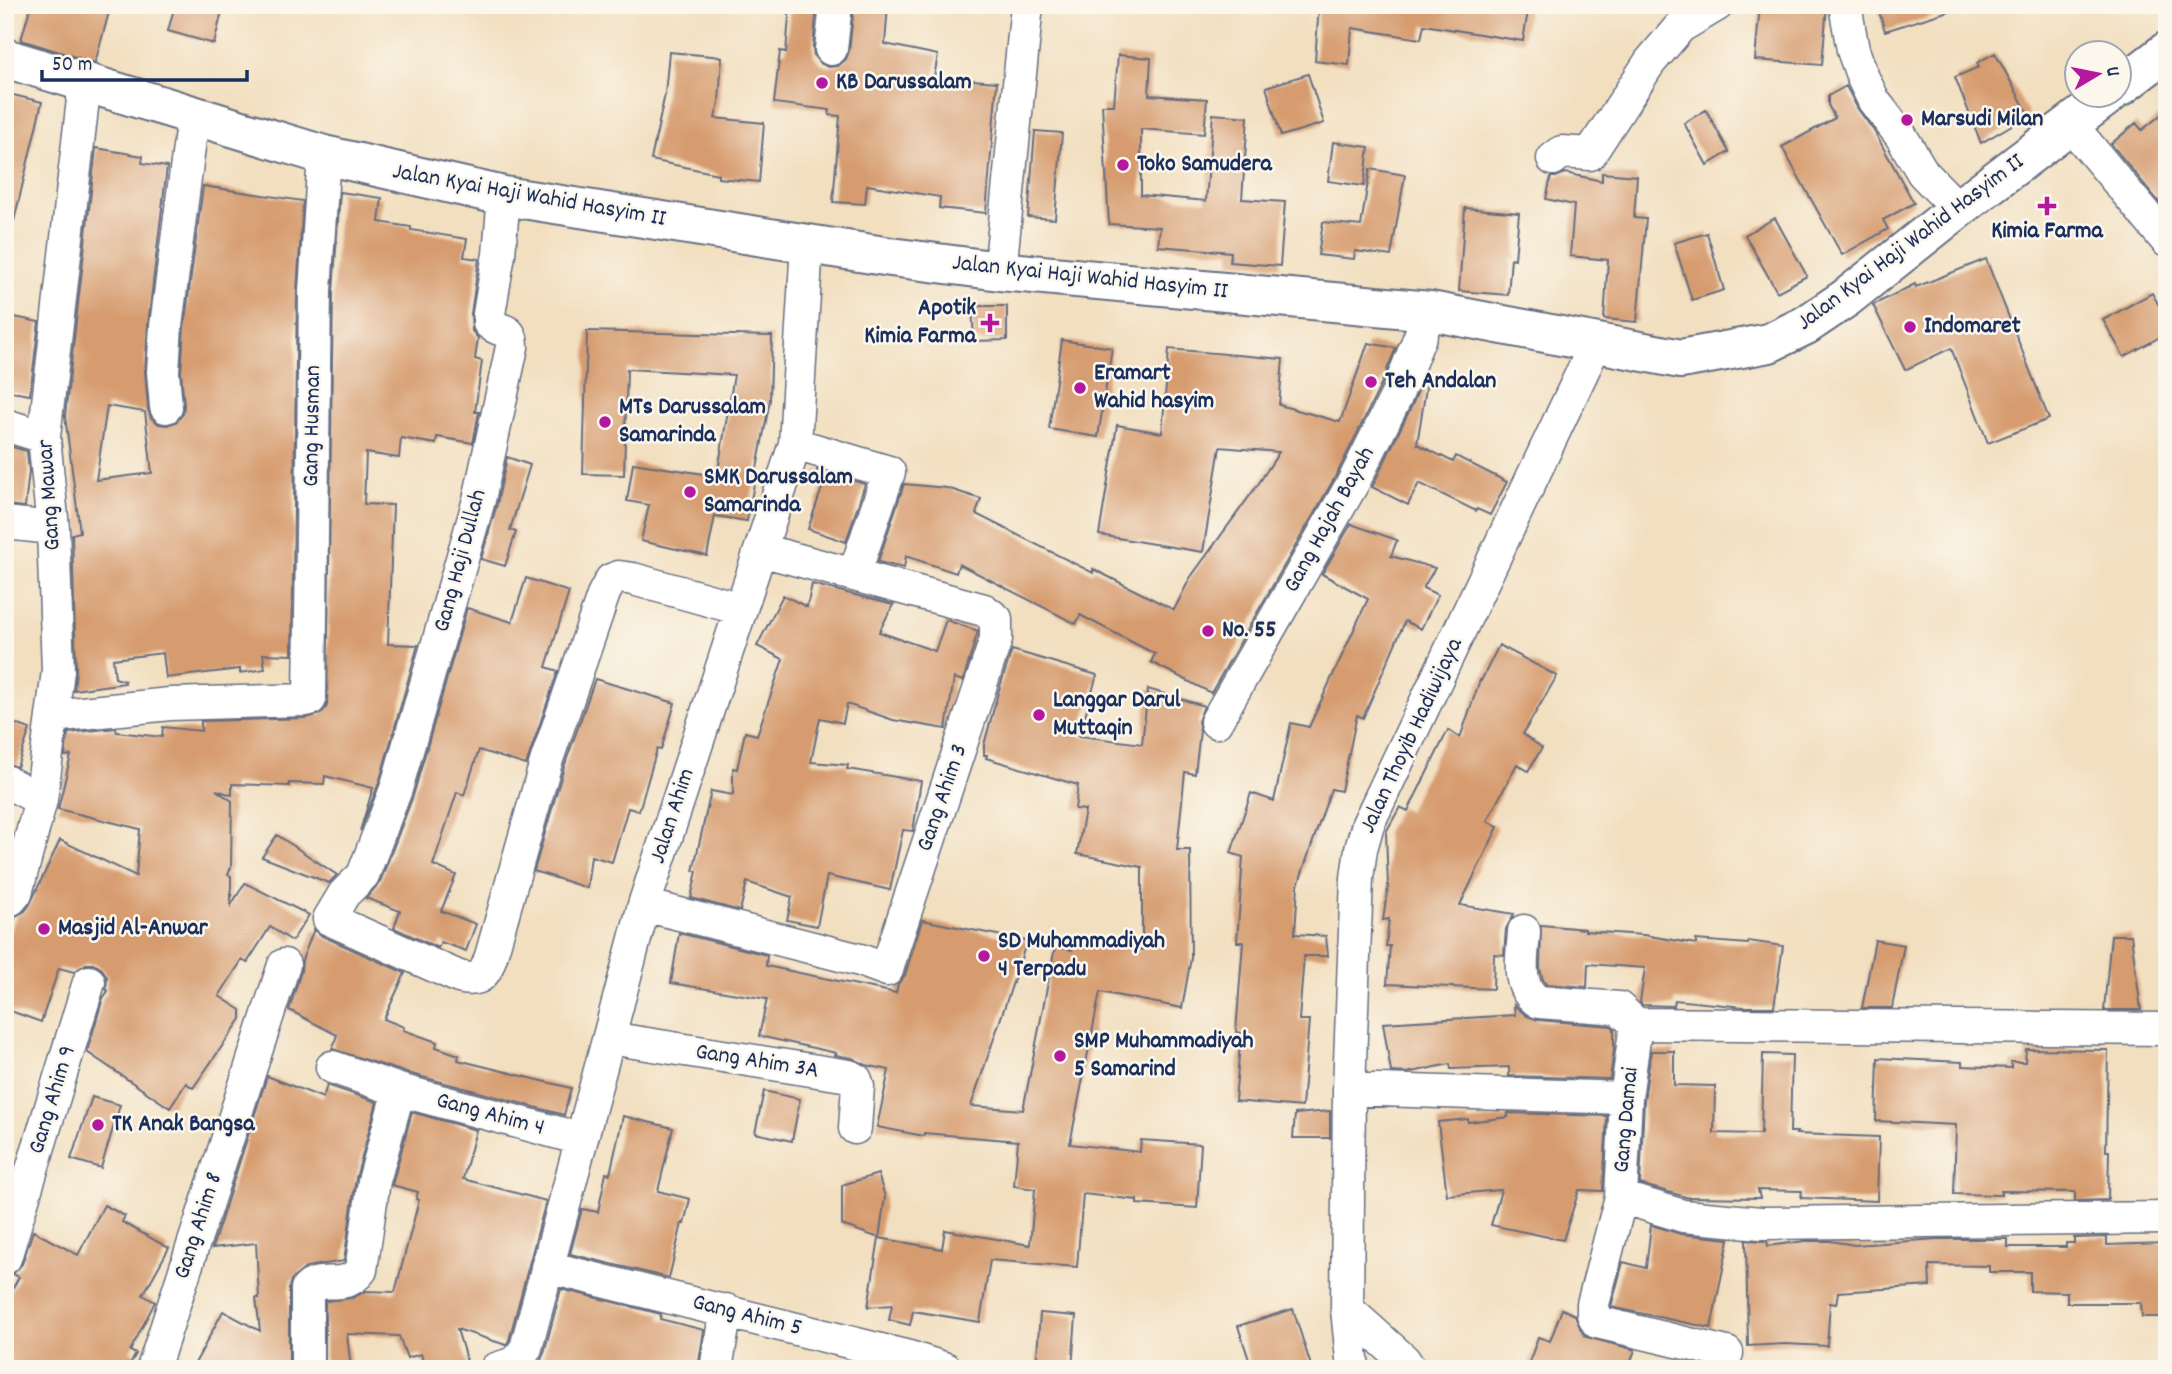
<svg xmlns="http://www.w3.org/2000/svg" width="2172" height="1374" font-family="Dekko,sans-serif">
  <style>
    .building { fill: #d69b6e; fill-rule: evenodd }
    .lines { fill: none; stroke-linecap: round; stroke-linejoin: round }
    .minor-casing { stroke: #666d80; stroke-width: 35 }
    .tertiary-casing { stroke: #666d80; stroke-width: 42 }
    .minor { stroke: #fff; stroke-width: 32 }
    .tertiary { stroke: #fff; stroke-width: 38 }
    .poi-dot { fill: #b5179e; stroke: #fbf7ec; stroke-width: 2.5 }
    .labels { text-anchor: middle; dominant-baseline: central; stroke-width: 5; stroke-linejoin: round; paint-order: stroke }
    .poi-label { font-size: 24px; font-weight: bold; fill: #1b2f5e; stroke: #fbf7ec; text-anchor: start }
    .street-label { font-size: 24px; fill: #1b2f5e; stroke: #fbf7ec }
  </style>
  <rect width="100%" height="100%" fill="#fbf7ec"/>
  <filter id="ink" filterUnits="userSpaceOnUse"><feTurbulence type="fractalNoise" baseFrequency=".0143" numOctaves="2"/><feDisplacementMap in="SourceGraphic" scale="14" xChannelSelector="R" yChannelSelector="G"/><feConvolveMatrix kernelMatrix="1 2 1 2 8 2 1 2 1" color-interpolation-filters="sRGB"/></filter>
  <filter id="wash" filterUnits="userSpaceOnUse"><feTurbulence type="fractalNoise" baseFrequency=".00686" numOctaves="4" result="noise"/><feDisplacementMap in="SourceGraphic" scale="28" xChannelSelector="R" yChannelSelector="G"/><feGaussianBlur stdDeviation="1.57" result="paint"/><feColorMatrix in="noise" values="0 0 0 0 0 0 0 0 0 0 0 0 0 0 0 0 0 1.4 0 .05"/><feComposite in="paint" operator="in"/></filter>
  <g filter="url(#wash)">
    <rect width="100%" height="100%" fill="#f2dfc0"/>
    <g id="blocks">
      <!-- building -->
      <path class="building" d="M31,5H111L95,63L21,40Z
        M175,5H199L222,11L214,44L168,31Z
        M790,5H817L813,47L814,56L820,63L828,67L838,66L846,59L849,51L854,5H888L885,44L938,55L934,77L997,82L986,213L939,208L940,197L867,185L865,204L833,202L840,116L829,115L830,110L774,103L780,51L786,52Z
        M1319,5H1529L1523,41L1424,25L1421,39L1352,28L1349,65L1315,61Z
        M1760,5H1827L1822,65L1755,60Z
        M1877,5H1951L1952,10L1885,31Z
        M669,52L722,57L719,102L715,118L764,123L759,182L718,178V174L651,160L665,94Z
        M1995,53L2029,115L1981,143L1955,77L1979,67L1977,63Z
        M1118,55L1151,58L1149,95L1207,99L1204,134L1141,129V195L1206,201L1213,114L1248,117L1242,199L1285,202L1280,266L1230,262L1231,252L1158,246L1160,227L1109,224L1102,105H1114Z
        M1308,74L1324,123L1281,136L1266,87Z
        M1846,86L1858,109L1874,131L1914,203L1883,220L1888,229L1842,255L1782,147L1835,118L1828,105V96Z
        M5,93L42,102L14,221L5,220Z
        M1706,110L1729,152L1707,165L1684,123Z
        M2167,110V212L2111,144L2136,123L2142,130Z
        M1035,131L1062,133L1055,219L1028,217Z
        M1333,142L1369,147L1364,186L1328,181Z
        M96,148L143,156L142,163L167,167L148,324L145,371L148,409L151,418L159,424L167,425L176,422L183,414L184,405L181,372L184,328L203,186L303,201L297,291L292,655L263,654L265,669L240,673V669L166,678L163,653L113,659L115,678L125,681V683L74,690L76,670L72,534L80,532L65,416ZM107,406L145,412L152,473L96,480Z
        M1370,169L1405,175L1391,256L1355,251L1354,259L1318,255L1323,222L1361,226Z
        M1565,173L1602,181V173L1637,176L1634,218L1646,219L1637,322L1604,319L1608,260L1570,256L1574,205L1546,199L1551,177H1556Z
        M340,192L382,198L379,222L411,227V230L467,239L464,257L479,259L471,314L472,331L478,338L475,359L482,361L475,412H479L473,443L437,437L436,444L401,438L399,458L366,453L364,504L393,505L388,644L418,645L379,783L360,831L373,788L325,776L324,784L289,783V786L232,784V795L216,790L232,801L231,867L228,875L231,876V905L245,883L309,915L292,941L270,927L247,963L242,960L219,996L241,1010V1019L193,1088L186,1083L170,1108L87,1052L103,998L108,991L106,989L107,977L102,969L94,964H86L74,972L59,968L41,1022L5,1009V945L16,916L25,911L30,904L60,840L136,876L140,829L58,809L71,755L65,756L68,733L116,728L117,732L162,737L163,727L201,731V721L307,718L321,714L327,706L333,292Z
        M1465,208L1519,213L1515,259L1511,258L1508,295L1459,291Z
        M1775,218L1807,276L1777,292L1745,235Z
        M1707,233L1724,290L1692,300L1674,243Z
        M1986,259L2049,419L1988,443L1951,348L1905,370L1873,305L1915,284L1916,287Z
        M2152,293L2167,320V333L2124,357L2103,320Z
        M972,306H1007V340L974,341Z
        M5,315L39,322L30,395L5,391Z
        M587,331L772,336L770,400L747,521L715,516L707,556L641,541L649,505L627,501L633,463L717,476L734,375L627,369L624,475L583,474Z
        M1062,340L1112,348L1098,437L1049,429Z
        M1368,343L1396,348L1379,389L1338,472L1211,693L1151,662L1155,654L1080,615L1076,624L959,564L956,573L906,556L904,568L878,562L904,484L947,488L981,499L976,514L1093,573V569L1174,610L1190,578L1259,483L1279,452L1220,447L1203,552L1099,535L1117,425L1162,433L1169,349L1283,359L1279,405L1340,422Z
        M1422,381L1427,382L1417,444L1453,462L1456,456L1507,482L1490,515L1477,509L1476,511L1419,483L1408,505L1372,487L1412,405Z
        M5,445L27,451L29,471L25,507L5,505Z
        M507,457L530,465L510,530L516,532L505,566L481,559L497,504Z
        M817,470L865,484L846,542L808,529L823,485L813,482Z
        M1351,524L1397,540L1391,556L1435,568L1423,588L1438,595L1421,629L1405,621L1363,718L1357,715L1341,791L1331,789L1298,885L1295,934L1326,936L1328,956H1304L1299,1020H1309L1302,1107L1235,1101L1241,1033L1236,1032L1243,942H1237L1243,857L1231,853L1251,793L1274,801L1291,723L1309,727L1368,599L1322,574Z
        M526,578L569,592L546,667L558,671L526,765L479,750L464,795L457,792L433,865L456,875L441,911L476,924L466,951L441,942L438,948L394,928L400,911L366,898L380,882L413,796L467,608L512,622Z
        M812,584L893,605L879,632L935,651L946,620L978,631L963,681L954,678L946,729L893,720L847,704L843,723L820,718L811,762L848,765L847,769L921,781L913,831L903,830L890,890L827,876L817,926L787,920L792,897L747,882L740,911L691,898L697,871H693L711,791L733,795V768L737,769L745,732L757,735L783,659L757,646L783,595L807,607Z
        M1499,645L1557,676L1523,734L1542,748L1528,771L1517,764L1487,821L1498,827L1460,905L1514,914L1506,929L1504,955L1494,954L1493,989L1387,984L1390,946H1386L1389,919L1383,920L1388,887L1386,832L1400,807L1408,811L1448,730L1460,738L1480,680L1481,681Z
        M1012,650L1097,675L1079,736L1142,744L1148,689L1204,706L1198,721L1200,731L1195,774L1185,772L1177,850H1190L1191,958L1182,1008L1100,992L1070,1144L1140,1152L1141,1140L1201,1144L1197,1208L1137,1204V1200L1083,1194L1077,1267L990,1260L980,1322L913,1311L910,1325L889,1320L892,1305L868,1307L879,1238L942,1249L945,1230L1030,1245L1035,1189L1014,1186L1018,1141L924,1133V1136L877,1127L889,1070L866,1065L852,1058L835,1055L836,1053L759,1036L767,999L671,983L679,933L767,955L766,966L896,993L898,984L905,975L922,920L1027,941L971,1106L1023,1110L1055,947L1072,950L1075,937L1142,950V867L1077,854L1085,810L1075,809L1078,785L986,758L987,755H984V745L998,693Z
        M595,679L675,703L661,750L657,749L639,811L628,808L612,862L591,856L587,888L534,871L564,767Z
        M5,720L30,729L17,767L5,763Z
        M277,835L337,875L329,883L262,857Z
        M1541,925L1585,929V931L1644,935L1696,944V940L1748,944L1749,941L1783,946L1774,1007H1744L1675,1000L1674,1006L1642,1005L1640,1002L1645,968L1588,964L1587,987L1546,984L1543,980L1540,969Z
        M314,929L322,936L405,973L384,1019L404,1027L403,1030L437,1042L436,1047L459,1055L458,1060L571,1088L564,1115L404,1072L332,1049L337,1035L289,1010L301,971L302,960Z
        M2111,935H2131L2141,1010H2104Z
        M1875,940L1904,945L1892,1008H1862Z
        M1514,1005L1527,1016L1538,1020L1611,1026L1614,1028V1050L1610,1079L1509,1076V1067L1451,1069L1450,1064L1407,1073L1391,1072L1383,1023L1515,1015Z
        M2026,1049L2108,1050L2106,1151H2109L2108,1200L2075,1201V1192L2001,1191V1195L1954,1194L1956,1125L1876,1121L1878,1058L1962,1062V1066L2011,1068V1062H2025Z
        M1651,1051H1674V1085L1715,1086L1714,1133L1761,1134L1763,1054L1792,1055L1790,1132H1797L1796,1134L1879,1137L1877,1201L1801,1198L1802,1191L1758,1190L1760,1198L1689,1197V1198L1640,1184L1644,1100Z
        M267,1076L323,1098L327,1085L377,1102L356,1178L344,1261L307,1267L291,1280L289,1289V1369H192L223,1311L260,1331L256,1298H259L256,1243L212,1248Z
        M764,1091L800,1099L792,1141L755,1133Z
        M92,1097L120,1105L101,1168L71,1159Z
        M1330,1111V1138H1293L1295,1114Z
        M412,1112L476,1130L463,1179L546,1201L509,1340L506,1345L457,1329L469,1369H425L421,1354L407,1358L399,1336L347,1334L351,1369H325V1301L352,1298L366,1291L395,1292L419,1200L416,1199L418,1192L392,1185Z
        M1508,1113L1607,1116L1603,1191L1579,1190L1563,1240L1491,1225L1501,1190L1447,1195L1438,1122L1468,1119V1122L1508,1117Z
        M623,1116L673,1128L658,1191L690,1199L684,1224L682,1223L669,1278L570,1254L582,1209L598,1212L606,1173L610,1174Z
        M878,1174L885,1197L879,1238L842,1225V1185Z
        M104,1205L125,1216L122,1222L169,1248L143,1295L155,1302L130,1351L136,1354L127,1369H5V1302L19,1277L13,1274L22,1264L33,1231L78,1255Z
        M1651,1225L1681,1234L1729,1239L1711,1328L1611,1307L1623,1262L1646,1268Z
        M2107,1237V1245L2167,1243V1317H2142L2141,1303H2067V1292L2030,1291V1272H1989V1266L1929,1265L1930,1286L1838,1292L1836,1304L1830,1303L1827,1346L1785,1344L1748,1346L1746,1240L1767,1241L1768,1246L1805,1241H1830L1855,1245L1937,1239H2008V1247H2066V1243H2074V1238Z
        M561,1289L661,1314L660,1319L704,1330L698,1369H537L544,1353Z
        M1293,1309L1312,1369H1252L1238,1326Z
        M1562,1309L1575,1315L1581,1330L1586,1337L1635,1350L1628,1369H1527L1538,1337L1550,1341Z
        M1040,1313L1076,1316L1072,1369H1036Z"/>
    </g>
  </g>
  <g filter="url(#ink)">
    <use href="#blocks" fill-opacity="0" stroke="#666d80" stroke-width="2"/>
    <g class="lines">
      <!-- minor casing -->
      <g class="minor-casing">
        <path id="minor" d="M1845,5L1853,50L1863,78L1874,101L1901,136L1923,173L1958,209
          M831,49L836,5
          M2071,125L2167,241
          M1553,159L1562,152L1590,154L1650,62L1680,27L1717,5
          M504,196L499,254L489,314V323C501,334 512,325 512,347L479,500L396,789L363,875L344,894L329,919L459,977C481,983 485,974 491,956L546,762L604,593L611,580L619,577L633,579L741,609
          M1000,271L1027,5
          M166,407L163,372L166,326L193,116
          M5,425L44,437
          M795,444L889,472L854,575
          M5,523L53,528
          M52,716L170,704L306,700L310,699L315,291L324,155
          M1216,722L1354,481L1396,397L1430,311
          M5,781L41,800
          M5,899H11L16,893L41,800L58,671L53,528L44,437L85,82
          M644,905L860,960L887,970L893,949L996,639V619L984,610L761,550
          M1524,931C1523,956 1514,987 1539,1002L1619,1008L1636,1024
          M2167,1029L1636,1024L1626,1098L1621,1197L1683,1216L1761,1223L2167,1218
          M609,1038L849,1076L856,1080L858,1086L855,1128
          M332,1067L399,1090L581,1139
          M1349,1089L1626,1098
          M1621,1197L1593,1304V1314L1597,1322L1727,1353
          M5,1258L89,982
          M547,1267L909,1357L946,1369
          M1347,1309L1404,1360L1410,1369
          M153,1369L284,965
          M307,1369V1289C320,1275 345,1292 361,1270L374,1181L399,1090
          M496,1369L517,1362L526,1348L644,905L795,444L807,244
          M716,1369L726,1310
          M1353,1369L1347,1309L1349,1089L1357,878L1361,849L1368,824L1596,343"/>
      </g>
      <!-- tertiary casing -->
      <g class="tertiary-casing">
        <path id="tertiary" d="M5,58L324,155L504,196L891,257L1000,271L1430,311L1681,359L1769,343L1806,325L1846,298L1958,209L2110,94
          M2120,87L2167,51"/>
      </g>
      <!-- minor -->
      <use href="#minor" class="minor"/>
      <!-- tertiary -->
      <use href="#tertiary" class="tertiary"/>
    </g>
  </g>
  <!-- markers -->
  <g class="poi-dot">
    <circle cx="822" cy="83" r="7"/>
    <circle cx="1907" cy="120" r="7"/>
    <circle cx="1123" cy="165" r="7"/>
    <path d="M2043.5 195.5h7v7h7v7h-7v7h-7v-7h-7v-7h7z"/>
    <path d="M986.5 312.5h7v7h7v7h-7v7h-7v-7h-7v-7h7z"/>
    <circle cx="1910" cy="327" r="7"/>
    <circle cx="1371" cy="382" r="7"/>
    <circle cx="1080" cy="388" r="7"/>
    <circle cx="605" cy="422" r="7"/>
    <circle cx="690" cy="492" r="7"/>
    <circle cx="1208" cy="631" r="7"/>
    <circle cx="1039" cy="715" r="7"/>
    <circle cx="44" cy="929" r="7"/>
    <circle cx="984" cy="956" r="7"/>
    <circle cx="1060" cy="1056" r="7"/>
    <circle cx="98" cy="1125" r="7"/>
  </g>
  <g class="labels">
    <!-- poi labels -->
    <g class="poi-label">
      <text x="836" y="83">KB Darussalam</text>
      <text x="1921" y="120">Marsudi Milan</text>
      <text x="1137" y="165">Toko Samudera</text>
      <text x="2047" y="232" text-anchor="middle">Kimia Farma</text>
      <text x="976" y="309" text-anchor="end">Apotik<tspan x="976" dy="28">Kimia Farma</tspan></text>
      <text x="1924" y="327">Indomaret</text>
      <text x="1094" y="374">Eramart<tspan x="1094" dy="28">Wahid hasyim</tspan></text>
      <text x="1385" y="382">Teh Andalan</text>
      <text x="619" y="408">MTs Darussalam<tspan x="619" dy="28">Samarinda</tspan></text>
      <text x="704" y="478">SMK Darussalam<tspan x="704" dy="28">Samarinda</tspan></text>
      <text x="1222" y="631">No. 55</text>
      <text x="1053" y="701">Langgar Darul<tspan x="1053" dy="28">Muttaqin</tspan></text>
      <text x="58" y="929">Masjid Al-Anwar</text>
      <text x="998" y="942">SD Muhammadiyah<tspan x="998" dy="28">4 Terpadu</tspan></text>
      <text x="1074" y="1042">SMP Muhammadiyah<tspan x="1074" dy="28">5 Samarind</tspan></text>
      <text x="112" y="1125">TK Anak Bangsa</text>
    </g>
    <!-- street labels -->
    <g class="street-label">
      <text transform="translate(529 196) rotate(10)">Jalan Kyai Haji Wahid Hasyim II</text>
      <text transform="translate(1911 243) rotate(-37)">Jalan Kyai Haji Wahid Hasyim II</text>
      <text transform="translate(1090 278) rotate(6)">Jalan Kyai Haji Wahid Hasyim II</text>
      <text transform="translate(313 426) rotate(-89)">Gang Husman</text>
      <text transform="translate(50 495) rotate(-94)">Gang Mawar</text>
      <text transform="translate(1330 520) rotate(-61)">Gang Hajah Bayah</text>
      <text transform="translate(461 561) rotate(-75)">Gang Haji Dullah</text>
      <text transform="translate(1412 736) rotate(-65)">Jalan Thoyib Hadiwijaya</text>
      <text transform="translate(943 798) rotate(-71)">Gang Ahim 3</text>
      <text transform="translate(673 816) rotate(-72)">Jalan Ahim</text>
      <text transform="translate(757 1062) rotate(9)">Gang Ahim 3A</text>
      <text transform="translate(53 1100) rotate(-73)">Gang Ahim 9</text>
      <text transform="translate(490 1115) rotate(15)">Gang Ahim 4</text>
      <text transform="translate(1627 1120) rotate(-85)">Gang Damai</text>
      <text transform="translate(199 1226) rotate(-72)">Gang Ahim 8</text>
      <text transform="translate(747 1316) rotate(14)">Gang Ahim 5</text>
    </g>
  </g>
  <!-- margin -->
  <rect width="2172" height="1374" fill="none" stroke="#fbf7ec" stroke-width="28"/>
  <!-- north arrow -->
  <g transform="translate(2098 74) rotate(80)"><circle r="33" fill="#fbf7ec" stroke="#a1a7b3" stroke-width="2"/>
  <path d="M0-5L12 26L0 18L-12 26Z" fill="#b5179e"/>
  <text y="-10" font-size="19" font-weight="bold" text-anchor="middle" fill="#1b2f5e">U</text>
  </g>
  <!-- scale -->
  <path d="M42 70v10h205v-10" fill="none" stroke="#1b2f5e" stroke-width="3.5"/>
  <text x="52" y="70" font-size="21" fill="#1b2f5e" stroke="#fbf7ec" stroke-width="5" paint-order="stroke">50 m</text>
</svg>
